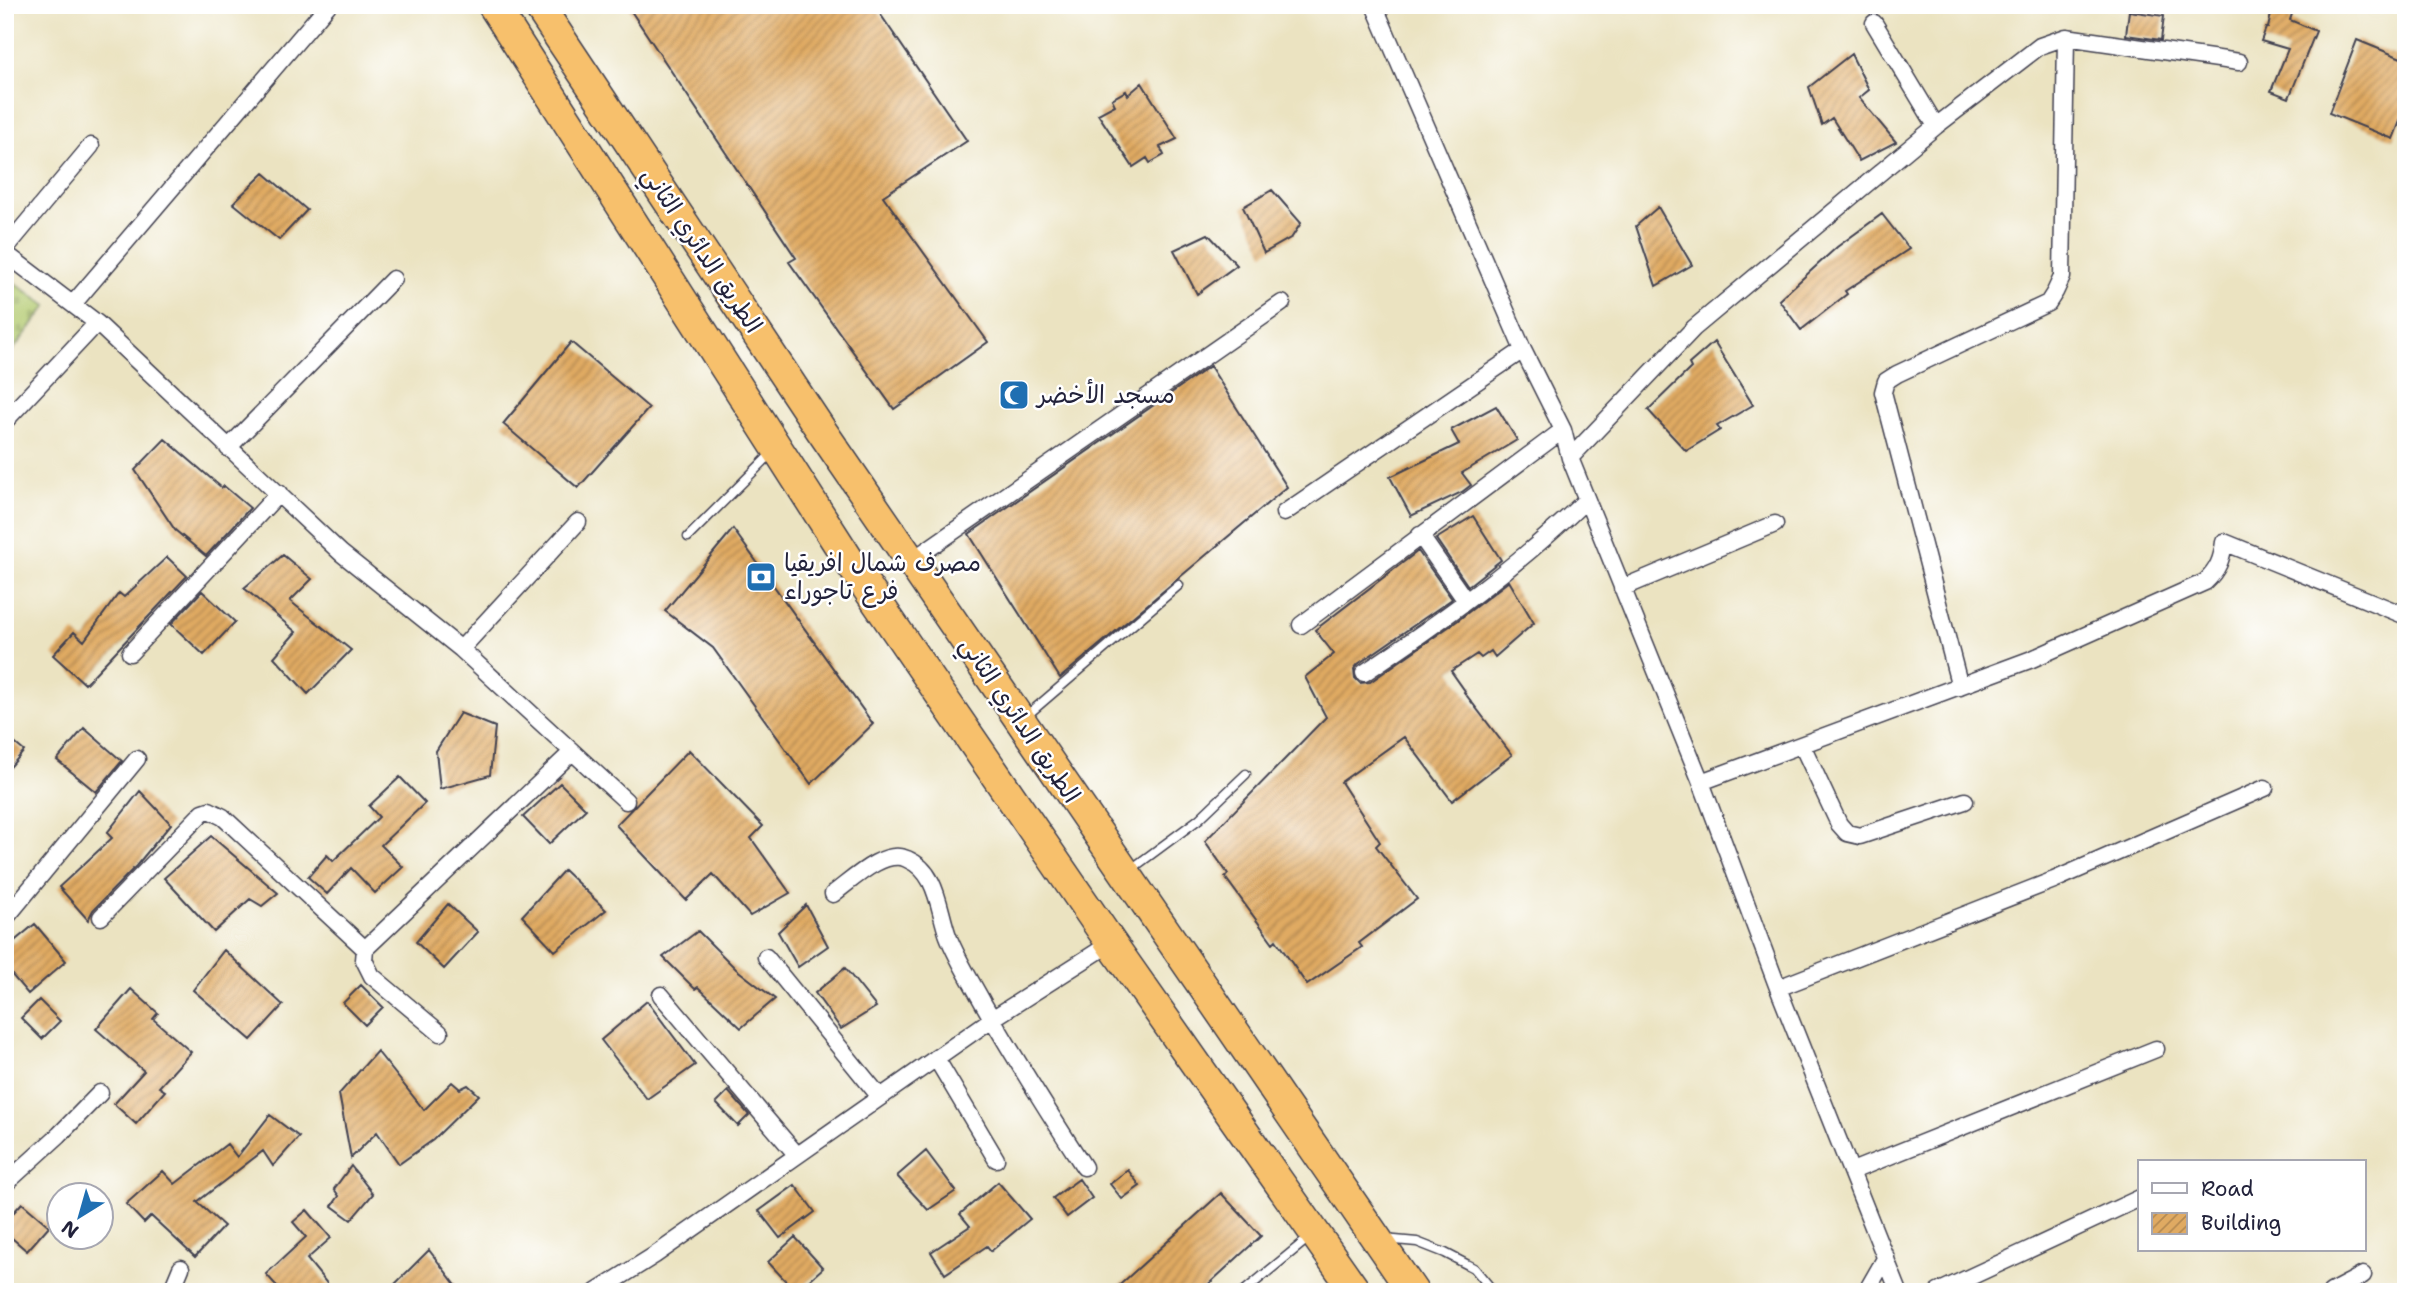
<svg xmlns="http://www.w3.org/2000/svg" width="2411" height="1297" font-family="'Shantell Sans','Playpen Sans Arabic',sans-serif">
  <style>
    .cemetery { fill: url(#cemetery-stones); stroke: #6a7655; stroke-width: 2 }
    .building { fill: url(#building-hatch) }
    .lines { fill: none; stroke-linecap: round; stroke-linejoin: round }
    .lane-casing { stroke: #403f4f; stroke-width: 11 }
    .street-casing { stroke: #403f4f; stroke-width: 19 }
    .highway-casing { stroke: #403f4f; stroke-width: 33 }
    .lane { stroke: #fff; stroke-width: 8 }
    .street { stroke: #fff; stroke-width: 16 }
    .highway { stroke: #f7c06c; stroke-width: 30 }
    .labels { text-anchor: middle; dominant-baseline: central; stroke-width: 5; stroke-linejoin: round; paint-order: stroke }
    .street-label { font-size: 24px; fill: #22223b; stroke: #fff }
    .poi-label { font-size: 24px; fill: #22223b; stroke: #fff; text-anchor: start }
  </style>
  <defs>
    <pattern id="cemetery-stones" width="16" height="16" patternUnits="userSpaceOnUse" patternTransform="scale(1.75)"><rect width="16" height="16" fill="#b3ca6f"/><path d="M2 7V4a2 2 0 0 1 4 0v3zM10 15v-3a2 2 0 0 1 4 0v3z" fill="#9aad61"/></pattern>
    <pattern id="building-hatch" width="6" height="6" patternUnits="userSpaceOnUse" patternTransform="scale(1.75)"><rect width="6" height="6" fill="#e0aa62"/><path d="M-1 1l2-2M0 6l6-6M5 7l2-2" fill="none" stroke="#b58a52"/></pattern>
  </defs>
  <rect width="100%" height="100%" fill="#fff"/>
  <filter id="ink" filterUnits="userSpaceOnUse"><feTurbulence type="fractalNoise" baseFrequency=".0143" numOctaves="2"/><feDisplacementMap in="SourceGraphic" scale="14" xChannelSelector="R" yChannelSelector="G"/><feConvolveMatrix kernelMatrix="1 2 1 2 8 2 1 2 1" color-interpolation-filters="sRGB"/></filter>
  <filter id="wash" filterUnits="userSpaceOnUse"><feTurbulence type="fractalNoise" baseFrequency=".00686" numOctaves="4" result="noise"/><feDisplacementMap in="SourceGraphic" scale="28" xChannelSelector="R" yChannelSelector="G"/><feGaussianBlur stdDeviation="1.57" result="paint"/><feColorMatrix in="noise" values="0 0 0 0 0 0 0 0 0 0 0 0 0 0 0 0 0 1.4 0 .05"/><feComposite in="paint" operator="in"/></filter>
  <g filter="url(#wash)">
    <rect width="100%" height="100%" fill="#ebe3c1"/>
    <!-- cemetery -->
    <path class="cemetery" d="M5,276L47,306L5,360Z"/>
    <g id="blocks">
      <!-- building -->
      <path class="building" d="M627,5H874L967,141L883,196L988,342L894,409L789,262L796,258Z
        M2273,5H2295L2290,20L2316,31L2289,98L2271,91L2288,49L2261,41L2266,28H2268Z
        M2129,11L2164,16L2161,40L2126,35Z
        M2357,40L2406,60V106L2393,139L2329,113Z
        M1851,54L1869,90L1859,98L1896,142L1859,161L1832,118L1822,125L1809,87Z
        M1142,83L1177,139L1160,147L1164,155L1150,163L1147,158L1133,167L1098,114L1115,105L1112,99L1126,91L1128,95Z
        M264,173L307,210L279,240L233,203Z
        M1272,190L1301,223L1292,237L1264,253L1243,207Z
        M1658,207L1692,265L1656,286L1636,226Z
        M1882,214L1909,249L1845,291L1847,294L1801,330L1779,300L1837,247Z
        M1208,234L1237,265L1197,294L1174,250Z
        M571,342L649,408L578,488L503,424Z
        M1714,342L1753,405L1717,426L1720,430L1686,451L1648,410L1691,368L1689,364Z
        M1210,366L1287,487L1060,678L969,534Z
        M1496,406L1517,440L1462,473L1471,485L1462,492L1411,516L1390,477L1459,444L1451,430Z
        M165,439L222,488L224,486L250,508L206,556L175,530L135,470Z
        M1473,516L1501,560L1468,586L1436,539Z
        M733,529L873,724L811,784L713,648L665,611Z
        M1418,551L1452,599L1358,664L1354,669L1355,678L1360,683L1370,682L1457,621L1509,581L1534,623L1495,657L1491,651L1481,658L1477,654L1451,671L1465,691L1464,692L1512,755L1452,801L1404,737L1341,782L1380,842L1376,846L1417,899L1359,943L1362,947L1307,985L1276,940L1273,943L1225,877L1228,874L1205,841L1326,717L1305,677L1334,654L1315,630Z
        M283,555L312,579L290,601L351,650L308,694L274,657L296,632L244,588Z
        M167,557L187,576L85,684L53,655L74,632L84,641L119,593L124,597Z
        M202,591L235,622L204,655L171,624Z
        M460,713L495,727L490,775L440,789L436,751Z
        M84,728L122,761L96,792L57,760Z
        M5,735L24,751L5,773Z
        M689,750L763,826L751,838L790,893L750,916L713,874L686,900L616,825Z
        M400,777L425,803L381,845L403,867L375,893L351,868L327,894L308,877L327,855L333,861L379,817L369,806Z
        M560,783L586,809L549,844L523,817Z
        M140,791L171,824L136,866L93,910L88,920L59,887L112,838L107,833Z
        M211,836L278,893L262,906L250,899L214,932L164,878Z
        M564,870L606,910L555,951L522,916Z
        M448,904L478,932L444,969L416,942Z
        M806,905L828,946L798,967L778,932Z
        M35,924L66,961L28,994L5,967V949Z
        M698,931L736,969L775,999L741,1028L698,987L695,989L663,957Z
        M224,950L283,1005L251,1040L193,990Z
        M845,968L876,1007L841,1029L815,993Z
        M361,985L383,1007L365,1025L343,1003Z
        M131,989L158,1013L153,1019L191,1052L159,1087L165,1091L136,1124L114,1104L144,1071L96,1029Z
        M39,1000L60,1021L42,1039L21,1018Z
        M647,1001L695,1065L647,1099L601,1040Z
        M377,1051L424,1110L452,1082L460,1089L468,1085L479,1095L433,1140L399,1164L377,1132L351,1158L339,1094Z
        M728,1091L749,1115L738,1126L716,1103Z
        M270,1115L299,1137L273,1166L263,1151L197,1202L224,1226L195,1257L151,1216L144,1223L126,1204L163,1171L175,1184L227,1144L237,1157Z
        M926,1151L956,1191L928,1210L897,1176Z
        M351,1166L373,1194L351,1220L332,1206L339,1196L334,1189Z
        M1128,1170L1140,1186L1122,1199L1110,1184Z
        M1079,1179L1092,1198L1067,1217L1053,1198Z
        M998,1182L1030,1219L991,1251L987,1246L945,1274L931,1252L970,1226L960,1214Z
        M795,1185L815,1212L780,1238L759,1211Z
        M1221,1193L1261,1236L1200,1292H1112Z
        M22,1203L49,1226L27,1251L5,1232V1222Z
        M307,1210L331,1238L307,1259L334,1292H282L266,1274L306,1237L293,1222Z
        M795,1237L823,1268L796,1292L768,1262Z
        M429,1250L461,1292H387Z"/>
    </g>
  </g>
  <g filter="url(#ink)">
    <use href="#blocks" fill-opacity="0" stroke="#403f4f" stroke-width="2"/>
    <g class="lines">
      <!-- lane casing -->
      <g class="lane-casing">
        <path id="lane" d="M688,537L774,451
          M1025,717L1179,585
          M1130,870L1199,819L1246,774
          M1384,1239L1417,1242L1445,1253L1474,1268L1494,1292
          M1243,1292L1310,1237"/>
      </g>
      <!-- street casing -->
      <g class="street-casing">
        <path id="street" d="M1374,5L1523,350L1563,430L1570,458L1701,782L1778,988L1899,1292
          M1874,23L1936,126
          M5,249L91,146
          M5,253L97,323L341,553L461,649L626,801
          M73,304L328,5
          M5,421L97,323
          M228,448L393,279
          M1570,458L1694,328L1936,126L2040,46L2066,37L2239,62
          M1284,513L1523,350
          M1420,535L1466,601
          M911,561L1282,303
          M1622,588L1775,524
          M1301,625L1563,430
          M461,649L578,522
          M130,653L279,493
          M1364,673C1442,621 1519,565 1586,500
          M1960,687L1883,392L1886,381L1897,374L2048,303L2055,292L2062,277L2066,37
          M1802,745L1839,824L1847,833L1860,836L1965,801
          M1701,782L2032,659L2205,582C2218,570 2222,559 2224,542L2406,616
          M833,894C851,881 884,848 907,859C938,872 938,909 948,936C957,959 971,981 983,1003C1015,1059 1049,1113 1084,1167
          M101,917L203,812L209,810L223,817L365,949
          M5,919L137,759
          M766,957L880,1097
          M1778,988L2054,880L2265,788
          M661,995L796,1154
          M440,1033L372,976L364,960L365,949L571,753
          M936,1058L996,1159
          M1852,1171L2156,1049
          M5,1184L59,1135L100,1093
          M171,1292L181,1268
          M596,1292L655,1255L992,1019L1111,943
          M1866,1292L1886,1257
          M1938,1292L2140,1198
          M2331,1292L2363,1275"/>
      </g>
      <!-- highway casing -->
      <g class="highway-casing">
        <path id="highway" d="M493,5L857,573L1111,943L1356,1292
          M538,5L821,430L1413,1292"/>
      </g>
      <!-- lane -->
      <use href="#lane" class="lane"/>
      <!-- street -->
      <use href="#street" class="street"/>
      <!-- highway -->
      <use href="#highway" class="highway"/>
    </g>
  </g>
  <!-- icons -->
  <defs>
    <g id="mosque-square" transform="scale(1.575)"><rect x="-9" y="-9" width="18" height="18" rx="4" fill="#1f6fb2" stroke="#fff"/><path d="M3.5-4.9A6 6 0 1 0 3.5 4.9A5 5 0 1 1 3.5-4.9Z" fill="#fff"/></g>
    <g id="bank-square" transform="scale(1.575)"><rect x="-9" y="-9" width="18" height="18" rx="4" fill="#1f6fb2" stroke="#fff"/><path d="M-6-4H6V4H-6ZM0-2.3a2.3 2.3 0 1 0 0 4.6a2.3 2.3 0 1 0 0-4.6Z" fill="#fff"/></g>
  </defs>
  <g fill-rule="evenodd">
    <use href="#mosque-square" x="1014" y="395"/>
    <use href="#bank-square" x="761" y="577"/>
  </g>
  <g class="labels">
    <!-- street labels -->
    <g class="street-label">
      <text transform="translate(702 250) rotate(56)">الطريق الدائري الثاني</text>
      <text transform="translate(1020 720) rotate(56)">الطريق الدائري الثاني</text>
    </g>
    <!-- poi labels -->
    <g class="poi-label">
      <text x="1037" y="395">مسجد الأخضر</text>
      <text x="784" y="563">مصرف شمال افريقيا<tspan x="784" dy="28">فرع تاجوراء</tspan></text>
    </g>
  </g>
  <!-- margin -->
  <rect width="2411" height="1297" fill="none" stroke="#fff" stroke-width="28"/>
  <!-- legend -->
  <rect x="2138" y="1160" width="228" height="91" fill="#ffffff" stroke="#a7a7b1" stroke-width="2"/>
  <rect x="2152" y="1183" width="35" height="10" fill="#ffffff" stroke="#a7a7b1" stroke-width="2"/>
  <text x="2201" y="1196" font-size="21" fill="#22223b">Road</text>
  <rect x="2152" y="1213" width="35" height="21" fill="url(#building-hatch)" stroke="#a7a7b1" stroke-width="2"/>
  <text x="2201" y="1230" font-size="21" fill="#22223b">Building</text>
  <!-- north arrow -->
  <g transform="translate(80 1216) rotate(217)"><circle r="33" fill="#ffffff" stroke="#a7a7b1" stroke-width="2"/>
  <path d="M0-5L12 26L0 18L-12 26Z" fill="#1f6fb2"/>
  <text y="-10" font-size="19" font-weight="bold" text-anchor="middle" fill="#22223b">N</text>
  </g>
</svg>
